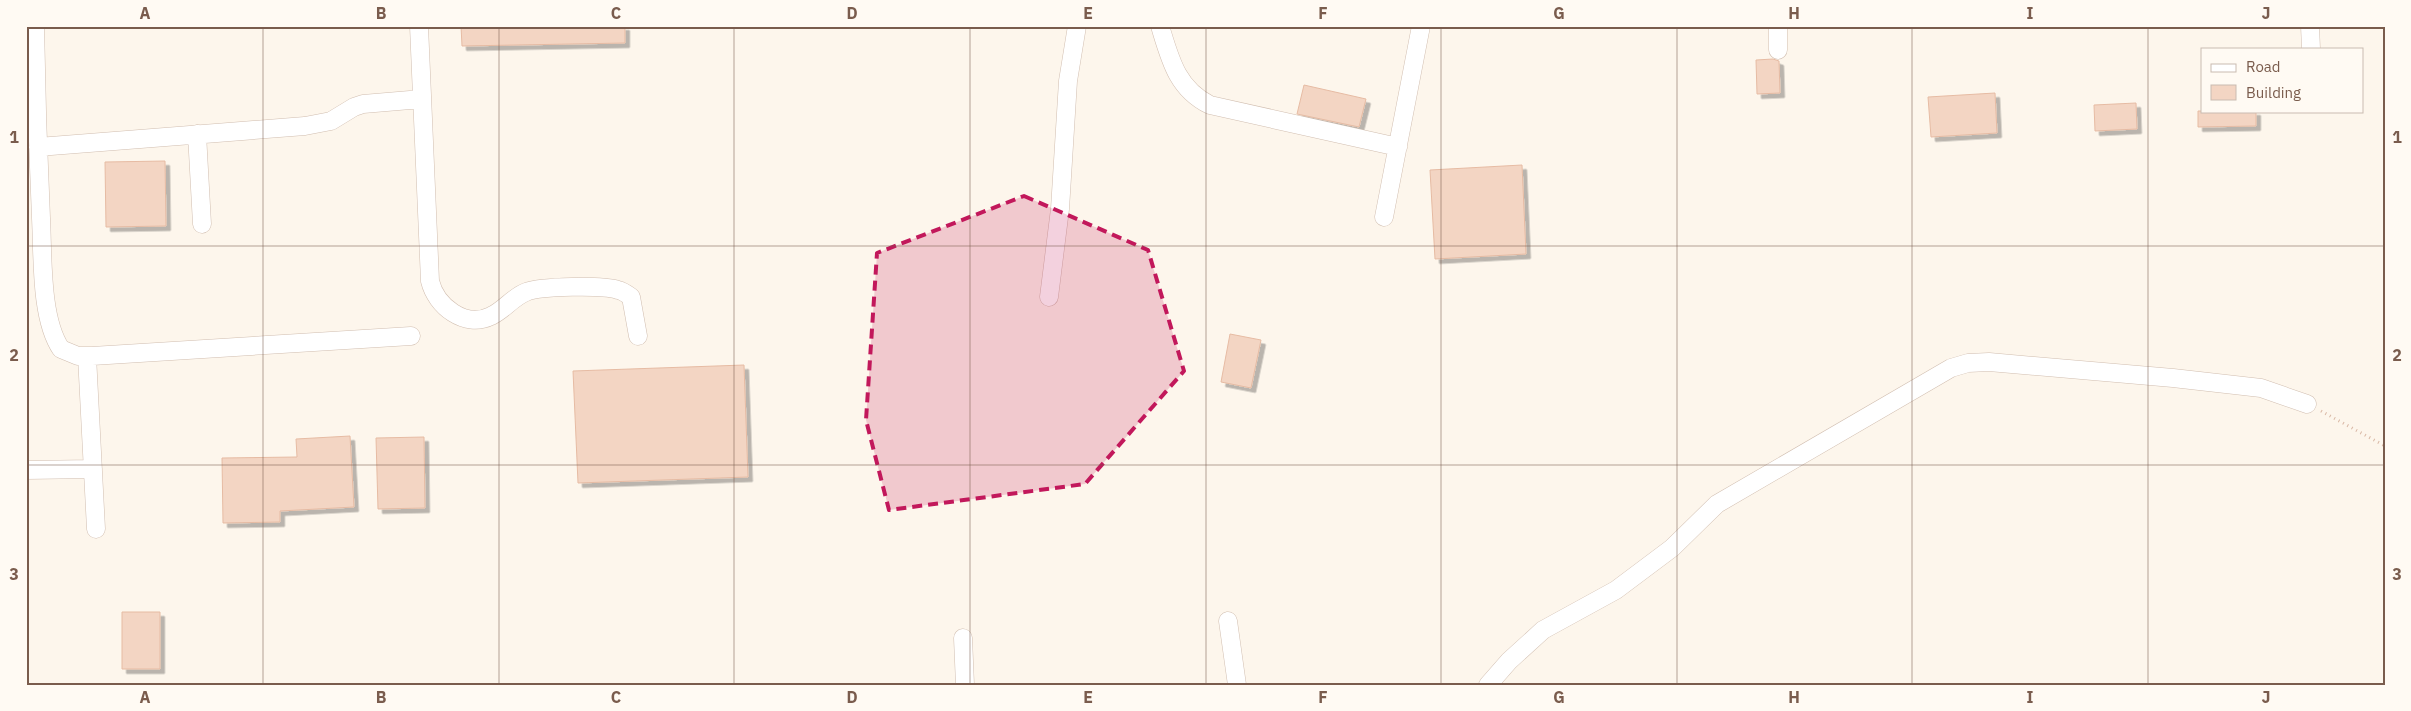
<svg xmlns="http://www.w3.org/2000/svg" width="2411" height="711" font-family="'IBM Plex Sans',sans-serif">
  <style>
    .building { fill: #f3d5c3; stroke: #e6bba3; filter: url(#shadow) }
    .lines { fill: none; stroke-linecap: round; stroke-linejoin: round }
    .street-casing { stroke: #d1beb0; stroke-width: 19 }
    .path { stroke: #d9b8a5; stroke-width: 3; stroke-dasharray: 1 4; stroke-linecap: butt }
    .street { stroke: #fff; stroke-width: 18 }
    .marked { fill: #c2185b; fill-opacity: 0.2; stroke: #c2185b; stroke-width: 4; stroke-dasharray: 10 6; stroke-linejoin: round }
    .grid { fill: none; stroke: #7a5c4d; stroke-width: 1; stroke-opacity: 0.55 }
    .neatline { fill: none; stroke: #7a5c4d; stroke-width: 2 }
    .grid-label { font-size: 16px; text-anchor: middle; font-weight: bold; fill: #7a5c4d }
  </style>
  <defs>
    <filter id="shadow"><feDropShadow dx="4.5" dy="4.5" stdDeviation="0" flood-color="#0004"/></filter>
  </defs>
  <rect width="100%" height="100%" fill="#fdf6ec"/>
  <!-- building -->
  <path class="building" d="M461,26H625V43L462,46Z
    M1773,59L1779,61L1780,93L1757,94L1756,60Z
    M1304,85L1366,99L1359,127L1297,114Z
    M1995,93L1997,133L1931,137L1928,97Z
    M2136,103L2137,129L2095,131L2094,105Z
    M2198,111H2256V126L2198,127Z
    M165,161L166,226L106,227L105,162Z
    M1522,165L1526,254L1435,259L1430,170Z
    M1230,334L1261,340L1251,388L1221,382Z
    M744,365L748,477L578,483L573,371Z
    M350,436L354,507L280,511V522L223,523L222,458L297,457L296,439Z
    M424,437L425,508L378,509L376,438Z
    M122,612H160V669H122Z"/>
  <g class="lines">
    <!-- street casing -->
    <g class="street-casing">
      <path id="street" d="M35,26C36,90 38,154 41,218C43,255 40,318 61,349L78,356H92L411,336
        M419,26L430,281C436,306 465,329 491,316C504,310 513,297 526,292C541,286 603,285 618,290C623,291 627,294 631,297L638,336
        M1160,26C1170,59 1177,89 1210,105L1398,147
        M1778,26V50
        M2310,26L2311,49
        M197,134L202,224
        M38,147L305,126L331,121L354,107L363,104L422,99
        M1384,217L1421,26
        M1049,297L1060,209L1068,81L1077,26
        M87,356L96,529
        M26,470L93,469
        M1228,621L1237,685
        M963,638L965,685
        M1488,685L1509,661L1543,630L1616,590L1672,548L1717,504L1951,368L1968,363L1989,362L2173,378L2261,388L2307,404"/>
    </g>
    <!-- path -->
    <path class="path" d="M2321,411L2385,446"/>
    <!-- street -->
    <use href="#street" class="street"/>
  </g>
  <!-- marked area -->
  <path class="marked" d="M1024,196L1148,250L1184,371L1085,484L889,510L866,420L877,253Z"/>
  <!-- grid -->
  <path class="grid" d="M263,26V685M499,26V685M734,26V685M970,26V685M1206,26V685M1441,26V685M1677,26V685M1912,26V685M2148,26V685M26,246H2385M26,465H2385"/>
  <!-- border -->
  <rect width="2411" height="711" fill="none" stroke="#fffaf3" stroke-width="55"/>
  <!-- legend -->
  <rect x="2201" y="48" width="162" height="65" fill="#fffaf3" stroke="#cabbb1"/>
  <rect x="2211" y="64" width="25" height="8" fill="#ffffff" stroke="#cabbb1"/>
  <text x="2246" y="72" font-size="15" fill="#7a5c4d">Road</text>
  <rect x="2211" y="85" width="25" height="15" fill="#f3d5c3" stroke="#cabbb1"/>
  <text x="2246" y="98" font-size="15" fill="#7a5c4d">Building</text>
  <rect x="28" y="28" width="2356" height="656" class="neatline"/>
  <g class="grid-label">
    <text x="145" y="19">A</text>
    <text x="381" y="19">B</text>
    <text x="616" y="19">C</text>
    <text x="852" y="19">D</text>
    <text x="1088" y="19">E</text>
    <text x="1323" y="19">F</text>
    <text x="1559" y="19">G</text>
    <text x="1794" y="19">H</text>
    <text x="2030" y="19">I</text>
    <text x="2266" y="19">J</text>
    <text x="14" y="143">1</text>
    <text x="2397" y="143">1</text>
    <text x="14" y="361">2</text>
    <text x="2397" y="361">2</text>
    <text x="14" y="580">3</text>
    <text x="2397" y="580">3</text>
    <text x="145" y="703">A</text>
    <text x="381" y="703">B</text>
    <text x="616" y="703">C</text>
    <text x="852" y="703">D</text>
    <text x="1088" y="703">E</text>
    <text x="1323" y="703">F</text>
    <text x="1559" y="703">G</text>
    <text x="1794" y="703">H</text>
    <text x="2030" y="703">I</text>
    <text x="2266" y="703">J</text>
  </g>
</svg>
